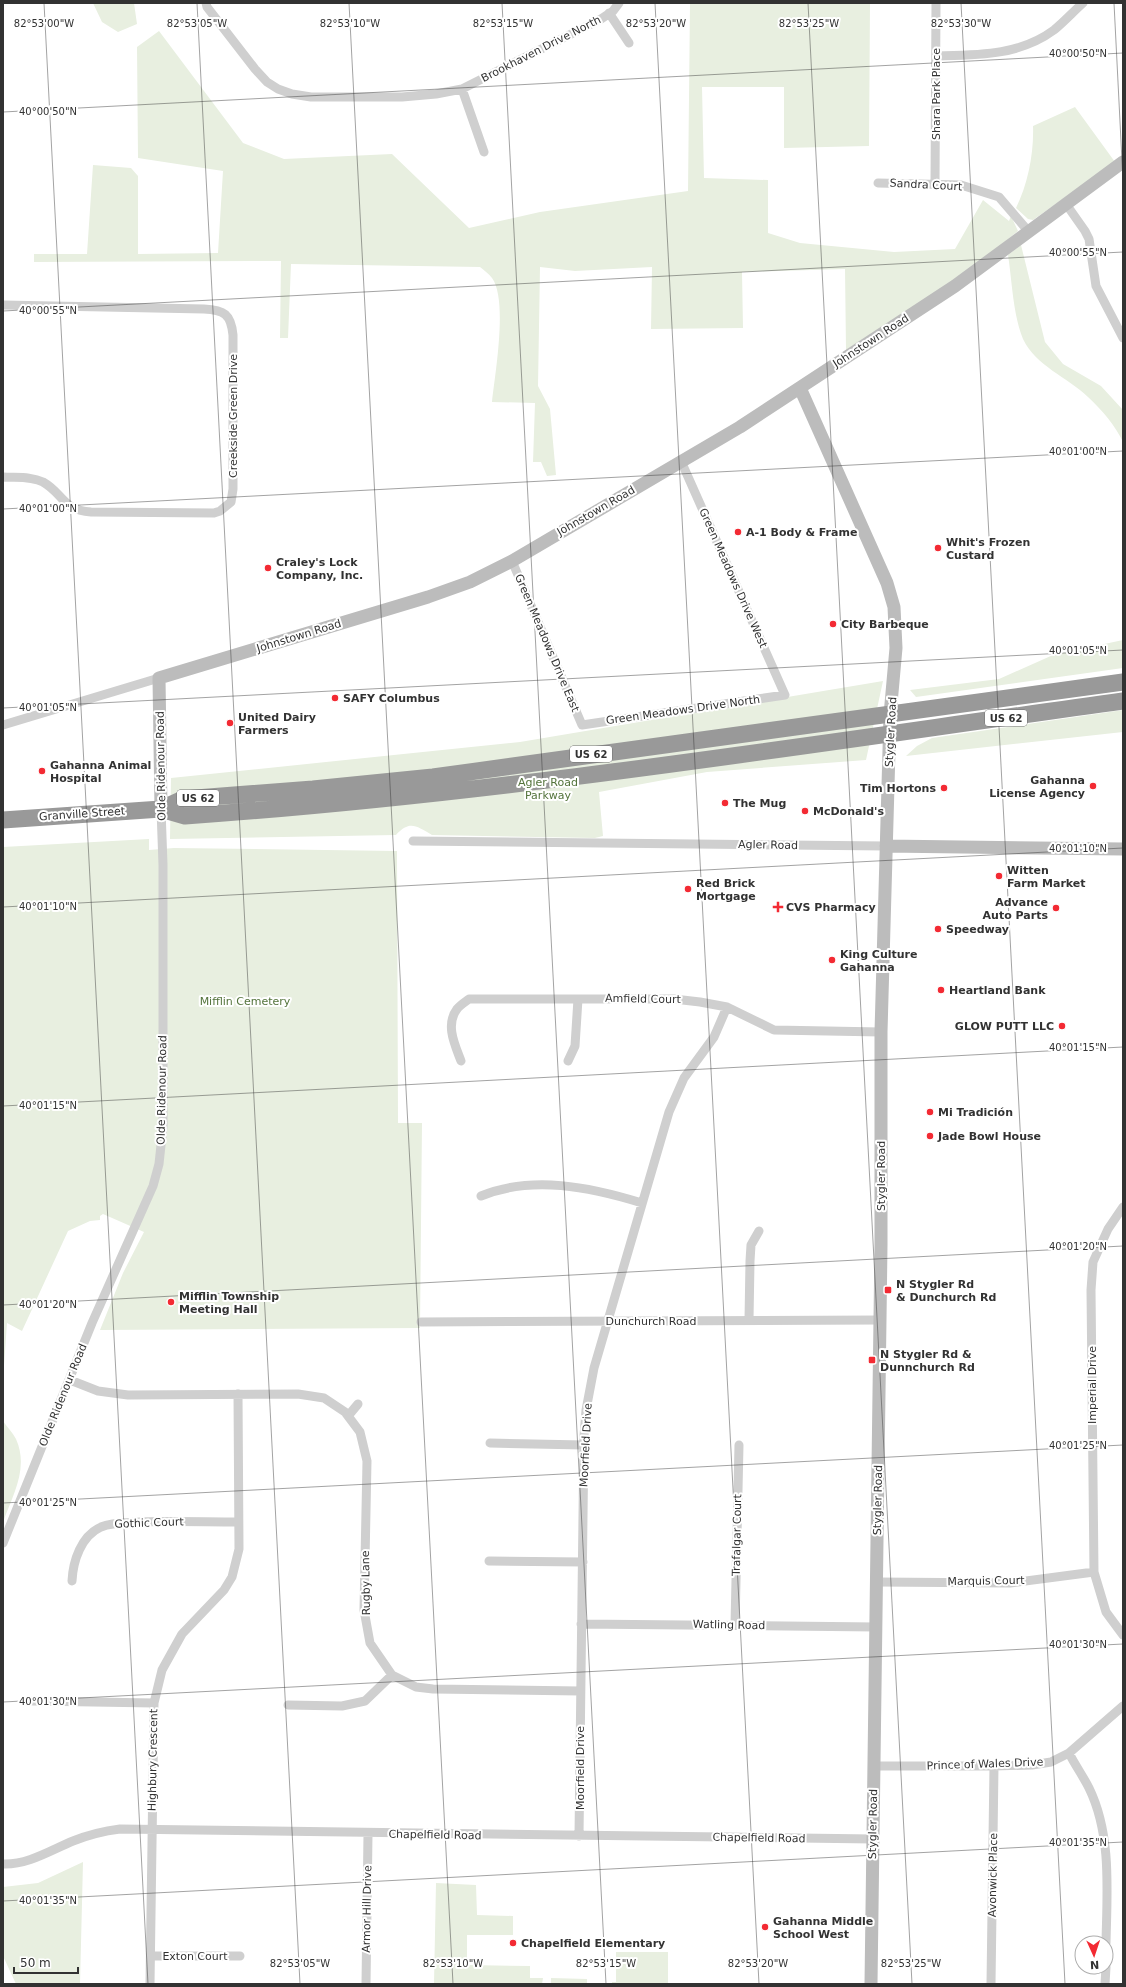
<svg xmlns="http://www.w3.org/2000/svg" width="1126" height="1987" font-family="'DejaVu Sans',sans-serif">
  <style>
    .green { fill: #e8efe0 }
    .lines { fill: none; stroke-linecap: round; stroke-linejoin: round }
    .street { stroke: #cfcfcf; stroke-width: 9 }
    .secondary { stroke: #bcbcbc; stroke-width: 13 }
    .highway { stroke: #999; stroke-width: 17 }
    .ticks { fill: none; stroke: #323232; stroke-width: 1; stroke-opacity: 0.45 }
    .poi-dot { fill: #f32a33; stroke: #fff; stroke-width: 1.5 }
    .labels { text-anchor: middle; dominant-baseline: central; stroke-width: 4; stroke-linejoin: round; paint-order: stroke }
    .shield { fill: #fff; stroke: #707070; stroke-width: 1 }
    .shield-label { font-size: 10px; font-weight: bold; fill: #323232 }
    .street-label { font-size: 11px; fill: #323232; stroke: #fff }
    .poi-label { font-size: 11px; font-weight: bold; fill: #323232; stroke: #fff; text-anchor: start }
    .park-label { font-size: 11px; fill: #53733b; stroke: #fff }
    .ticks-label { font-size: 10px; text-anchor: middle; fill: #323232; stroke: #fff; stroke-width: 4; stroke-linejoin: round; paint-order: stroke }
  </style>
  <rect width="100%" height="100%" fill="#fff"/>
  <!-- green -->
  <path class="green" d="M93,3H134L137,24L118,32L102,22Z
    M690,3H870L869,146L784,148V87H702L704,178L768,180V233L800,243L894,252L955,249L983,200L1009,221L1011,216L1018,231L966,273L846,350L845,269L742,272L743,328L651,329L652,267L575,271L540,267L538,386L550,409L556,475L547,476L541,462H533L535,403L492,402C495,374 508,300 492,278C489,274 484,270 480,267L291,264L288,338H280L281,261L34,262V254H87L93,165L131,168L138,176V254L218,253L223,171L138,158L137,47L159,31L243,143L284,159L392,154L469,228L540,212L688,191Z
    M1075,107L1115,162L1033,220L1028,219L1016,208C1028,184 1034,153 1033,126Z
    M1021,245L1045,342L1063,364L1101,386L1123,410V442C1115,425 1102,410 1088,397C1067,377 1036,366 1023,339C1013,315 1012,280 1008,255Z
    M1123,640V668L916,697L910,690L999,679L1053,655Z
    M883,681L866,760L707,772L599,792L603,836L595,838L432,835C416,826 410,820 396,835L170,839L171,778L520,742Z
    M1123,710V732L906,756L917,746L932,738Z
    M149,839V850L174,848L397,851L398,1123H422L420,1328L100,1330L123,1273L144,1232L103,1214L100,1216V1220L90,1221L68,1231L22,1331L7,1323L3,1380V847Z
    M3,1421C7,1427 13,1433 16,1439C29,1468 13,1495 3,1522Z
    M83,1862L80,1984H16L3,1956V1887L38,1883Z
    M436,1883L476,1885L477,1915L513,1916V1935H467V1965L530,1966V1978H543L542,1984H434Z
    M616,1952H668V1983L689,1984H612V1982H616Z
    M551,1978L587,1979V1984H551Z"/>
  <g class="lines">
    <!-- street -->
    <path class="street" d="M206,3L207,7L255,69L267,82L278,89L292,94L311,97H402L436,94L462,89L601,19L613,11L619,3
      M609,13L629,43
      M936,56C977,55 1019,56 1054,30C1064,22 1073,12 1083,3
      M462,89L484,152
      M878,183L961,185L999,197L1029,232
      M935,184L936,4
      M1066,204L1085,231L1089,239L1096,286L1123,338
      M3,305L204,309C224,310 231,314 233,335V489L231,502L220,511L214,513L91,512C62,510 64,494 43,482C31,476 16,478 3,477
      M512,561L582,725L785,695L681,461
      M3,725L159,678
      M413,841L886,846
      M461,1061C455,1045 445,1025 457,1009C460,1005 465,1002 469,999H674L700,1002L727,1007L774,1030L881,1032
      M568,1061L575,1046L578,999
      M481,1196C532,1175 590,1187 642,1203
      M1123,1207L1108,1229L1093,1262L1091,1290L1094,1572L1106,1612L1123,1635
      M749,1320L750,1261L751,1245L759,1231
      M421,1322L880,1320
      M70,1380L98,1391L128,1395L298,1394L324,1398L345,1412L360,1432L367,1461L364,1610L370,1643L392,1675L416,1687L433,1689L580,1691
      M348,1416L358,1404
      M490,1443L584,1445
      M3,1543L92,1323L153,1186L159,1164L163,1126V865L161,809
      M489,1561L583,1562
      M72,1581C73,1561 81,1536 101,1527C113,1522 128,1523 140,1522C173,1521 206,1522 238,1522
      M877,1582L1010,1583L1094,1572
      M581,1624L876,1627
      M735,1625L739,1445
      M33,1701L154,1703
      M288,1705L342,1706L365,1701L392,1675
      M1069,1753C1075,1765 1083,1776 1089,1788C1112,1835 1107,1892 1106,1943
      M875,1766H994L1032,1765L1051,1762L1069,1753L1123,1706
      M579,1836L584,1436L586,1410L594,1368L669,1112L684,1078L714,1037L727,1007
      M3,1864C28,1865 51,1850 73,1841C88,1835 104,1831 120,1829L873,1839
      M151,1956H240
      M150,1984L154,1703L162,1670L182,1634L224,1590L232,1577L239,1549L238,1394
      M366,1984L368,1834
      M991,1984L994,1766
      M1105,1984L1106,1967"/>
    <!-- secondary -->
    <path class="secondary" d="M800,388L887,583L894,607L896,648L890,715L881,1032V1245L871,1984
      M161,809L159,678L428,597L470,582L512,561L740,427L955,286L1123,162
      M886,846L1123,849"/>
    <!-- highway -->
    <path class="highway" d="M161,809L183,799L313,789L433,777L1123,682
      M3,820L161,809L185,816C500,794 811,744 1123,701"/>
  </g>
  <!-- ticks -->
  <path class="ticks" d="M44,3L148,1984M197,3L300,1984M349,3L453,1984M502,3L606,1984M655,3L759,1984M808,3L912,1984M961,3L1065,1984M1114,3L1123,181M3,112L1123,53M3,311L1123,252M3,509L1123,451M3,708L1123,650M3,907L1123,848M3,1106L1123,1047M3,1305L1123,1246M3,1503L1123,1445M3,1702L1123,1644M3,1901L1123,1842"/>
  <!-- markers -->
  <g class="poi-dot">
    <circle cx="738" cy="532" r="4"/>
    <circle cx="938" cy="548" r="4"/>
    <circle cx="268" cy="568" r="4"/>
    <circle cx="833" cy="624" r="4"/>
    <circle cx="335" cy="698" r="4"/>
    <circle cx="230" cy="723" r="4"/>
    <circle cx="42" cy="771" r="4"/>
    <circle cx="1093" cy="786" r="4"/>
    <circle cx="944" cy="788" r="4"/>
    <circle cx="725" cy="803" r="4"/>
    <circle cx="805" cy="811" r="4"/>
    <circle cx="999" cy="876" r="4"/>
    <circle cx="688" cy="889" r="4"/>
    <path d="M776 901h4v4h4v4h-4v4h-4v-4h-4v-4h4z"/>
    <circle cx="1056" cy="908" r="4"/>
    <circle cx="938" cy="929" r="4"/>
    <circle cx="832" cy="960" r="4"/>
    <circle cx="941" cy="990" r="4"/>
    <circle cx="1062" cy="1026" r="4"/>
    <circle cx="930" cy="1112" r="4"/>
    <circle cx="930" cy="1136" r="4"/>
    <rect x="884" y="1286" width="8" height="8" rx="2"/>
    <circle cx="171" cy="1302" r="4"/>
    <rect x="868" y="1356" width="8" height="8" rx="2"/>
    <circle cx="765" cy="1927" r="4"/>
    <circle cx="513" cy="1943" r="4"/>
  </g>
  <g class="labels">
    <!-- shield labels -->
    <g class="shield">
      <rect x="985" y="710" width="42" height="16" rx="3"/>
      <rect x="570" y="746" width="42" height="16" rx="3"/>
      <rect x="177" y="790" width="42" height="16" rx="3"/>
    </g>
    <g class="shield-label">
      <text x="1006" y="718">US 62</text>
      <text x="591" y="754">US 62</text>
      <text x="198" y="798">US 62</text>
    </g>
    <!-- street labels -->
    <g class="street-label">
      <text transform="translate(541 49) rotate(-27)">Brookhaven Drive North</text>
      <text transform="translate(936 94) rotate(-90)">Shara Park Place</text>
      <text transform="translate(926 185) rotate(3)">Sandra Court</text>
      <text transform="translate(871 341) rotate(-33)">Johnstown Road</text>
      <text transform="translate(233 416) rotate(-90)">Creekside Green Drive</text>
      <text transform="translate(596 511) rotate(-30)">Johnstown Road</text>
      <text transform="translate(733 578) rotate(66)">Green Meadows Drive West</text>
      <text transform="translate(299 636) rotate(-17)">Johnstown Road</text>
      <text transform="translate(547 643) rotate(67)">Green Meadows Drive East</text>
      <text transform="translate(683 710) rotate(-8)">Green Meadows Drive North</text>
      <text transform="translate(891 732) rotate(-87)">Stygler Road</text>
      <text transform="translate(161 766) rotate(-91)">Olde Ridenour Road</text>
      <text transform="translate(82 814) rotate(-4)">Granville Street</text>
      <text transform="translate(768 845) rotate(1)">Agler Road</text>
      <text transform="translate(643 999) rotate(1)">Amfield Court</text>
      <text transform="translate(162 1090) rotate(-89)">Olde Ridenour Road</text>
      <text transform="translate(881 1176) rotate(-90)">Stygler Road</text>
      <text x="651" y="1321">Dunchurch Road</text>
      <text transform="translate(1092 1385) rotate(-90)">Imperial Drive</text>
      <text transform="translate(63 1395) rotate(-68)">Olde Ridenour Road</text>
      <text transform="translate(586 1445) rotate(-87)">Moorfield Drive</text>
      <text transform="translate(878 1500) rotate(-89)">Stygler Road</text>
      <text transform="translate(149 1523) rotate(-2)">Gothic Court</text>
      <text transform="translate(737 1535) rotate(-89)">Trafalgar Court</text>
      <text transform="translate(986 1581) rotate(-1)">Marquis Court</text>
      <text transform="translate(366 1583) rotate(-91)">Rugby Lane</text>
      <text transform="translate(729 1625) rotate(1)">Watling Road</text>
      <text transform="translate(153 1760) rotate(-89)">Highbury Crescent</text>
      <text transform="translate(985 1764) rotate(-2)">Prince of Wales Drive</text>
      <text transform="translate(580 1768) rotate(-90)">Moorfield Drive</text>
      <text transform="translate(873 1824) rotate(-89)">Stygler Road</text>
      <text transform="translate(435 1835) rotate(1)">Chapelfield Road</text>
      <text transform="translate(759 1838) rotate(1)">Chapelfield Road</text>
      <text transform="translate(993 1875) rotate(-89)">Avonwick Place</text>
      <text transform="translate(367 1909) rotate(-89)">Armor Hill Drive</text>
      <text x="195" y="1956">Exton Court</text>
    </g>
    <!-- poi labels -->
    <g class="poi-label">
      <text x="746" y="532">A-1 Body &amp; Frame</text>
      <text x="946" y="542">Whit's Frozen<tspan x="946" dy="13">Custard</tspan></text>
      <text x="276" y="562">Craley's Lock<tspan x="276" dy="13">Company, Inc.</tspan></text>
      <text x="841" y="624">City Barbeque</text>
      <text x="343" y="698">SAFY Columbus</text>
      <text x="238" y="717">United Dairy<tspan x="238" dy="13">Farmers</tspan></text>
      <text x="50" y="765">Gahanna Animal<tspan x="50" dy="13">Hospital</tspan></text>
      <text x="1085" y="780" text-anchor="end">Gahanna<tspan x="1085" dy="13">License Agency</tspan></text>
      <text x="936" y="788" text-anchor="end">Tim Hortons</text>
      <text x="733" y="803">The Mug</text>
      <text x="813" y="811">McDonald's</text>
      <text x="1007" y="870">Witten<tspan x="1007" dy="13">Farm Market</tspan></text>
      <text x="696" y="883">Red Brick<tspan x="696" dy="13">Mortgage</tspan></text>
      <text x="1048" y="902" text-anchor="end">Advance<tspan x="1048" dy="13">Auto Parts</tspan></text>
      <text x="786" y="907">CVS Pharmacy</text>
      <text x="946" y="929">Speedway</text>
      <text x="840" y="954">King Culture<tspan x="840" dy="13">Gahanna</tspan></text>
      <text x="949" y="990">Heartland Bank</text>
      <text x="1054" y="1026" text-anchor="end">GLOW PUTT LLC</text>
      <text x="938" y="1112">Mi Tradición</text>
      <text x="938" y="1136">Jade Bowl House</text>
      <text x="896" y="1284">N Stygler Rd<tspan x="896" dy="13">&amp; Dunchurch Rd</tspan></text>
      <text x="179" y="1296">Mifflin Township<tspan x="179" dy="13">Meeting Hall</tspan></text>
      <text x="880" y="1354">N Stygler Rd &amp;<tspan x="880" dy="13">Dunnchurch Rd</tspan></text>
      <text x="773" y="1921">Gahanna Middle<tspan x="773" dy="13">School West</tspan></text>
      <text x="521" y="1943">Chapelfield Elementary</text>
    </g>
    <!-- park labels -->
    <g class="park-label">
      <text x="548" y="782">Agler Road<tspan x="548" dy="13">Parkway</tspan></text>
      <text x="245" y="1001">Mifflin Cemetery</text>
    </g>
  </g>
  <g class="ticks-label">
    <text x="44" y="27">82°53'00"W</text>
    <text x="197" y="27">82°53'05"W</text>
    <text x="350" y="27">82°53'10"W</text>
    <text x="503" y="27">82°53'15"W</text>
    <text x="656" y="27">82°53'20"W</text>
    <text x="809" y="27">82°53'25"W</text>
    <text x="961" y="27">82°53'30"W</text>
    <text x="1078" y="57">40°00'50"N</text>
    <text x="48" y="115">40°00'50"N</text>
    <text x="1078" y="256">40°00'55"N</text>
    <text x="48" y="314">40°00'55"N</text>
    <text x="1078" y="455">40°01'00"N</text>
    <text x="48" y="512">40°01'00"N</text>
    <text x="1078" y="654">40°01'05"N</text>
    <text x="48" y="711">40°01'05"N</text>
    <text x="1078" y="852">40°01'10"N</text>
    <text x="48" y="910">40°01'10"N</text>
    <text x="1078" y="1051">40°01'15"N</text>
    <text x="48" y="1109">40°01'15"N</text>
    <text x="1078" y="1250">40°01'20"N</text>
    <text x="48" y="1308">40°01'20"N</text>
    <text x="1078" y="1449">40°01'25"N</text>
    <text x="48" y="1506">40°01'25"N</text>
    <text x="1078" y="1648">40°01'30"N</text>
    <text x="48" y="1705">40°01'30"N</text>
    <text x="1078" y="1846">40°01'35"N</text>
    <text x="48" y="1904">40°01'35"N</text>
    <text x="300" y="1967">82°53'05"W</text>
    <text x="453" y="1967">82°53'10"W</text>
    <text x="606" y="1967">82°53'15"W</text>
    <text x="758" y="1967">82°53'20"W</text>
    <text x="911" y="1967">82°53'25"W</text>
  </g>
  <!-- border -->
  <rect width="1126" height="1987" fill="none" stroke="#323232" stroke-width="8"/>
  <!-- north arrow -->
  <g transform="translate(1094 1955) rotate(177)"><circle r="19" fill="#ffffff" stroke="#adadad"/>
  <path d="M0-3L7 15L0 10L-7 15Z" fill="#f32a33"/>
  <text y="-6" font-size="11" font-weight="bold" text-anchor="middle" fill="#323232">N</text>
  </g>
  <!-- scale -->
  <path d="M14 1967v6h64v-6" fill="none" stroke="#323232" stroke-width="2"/>
  <text x="20" y="1967" font-size="12" fill="#323232" stroke="#ffffff" stroke-width="3" paint-order="stroke">50 m</text>
</svg>
